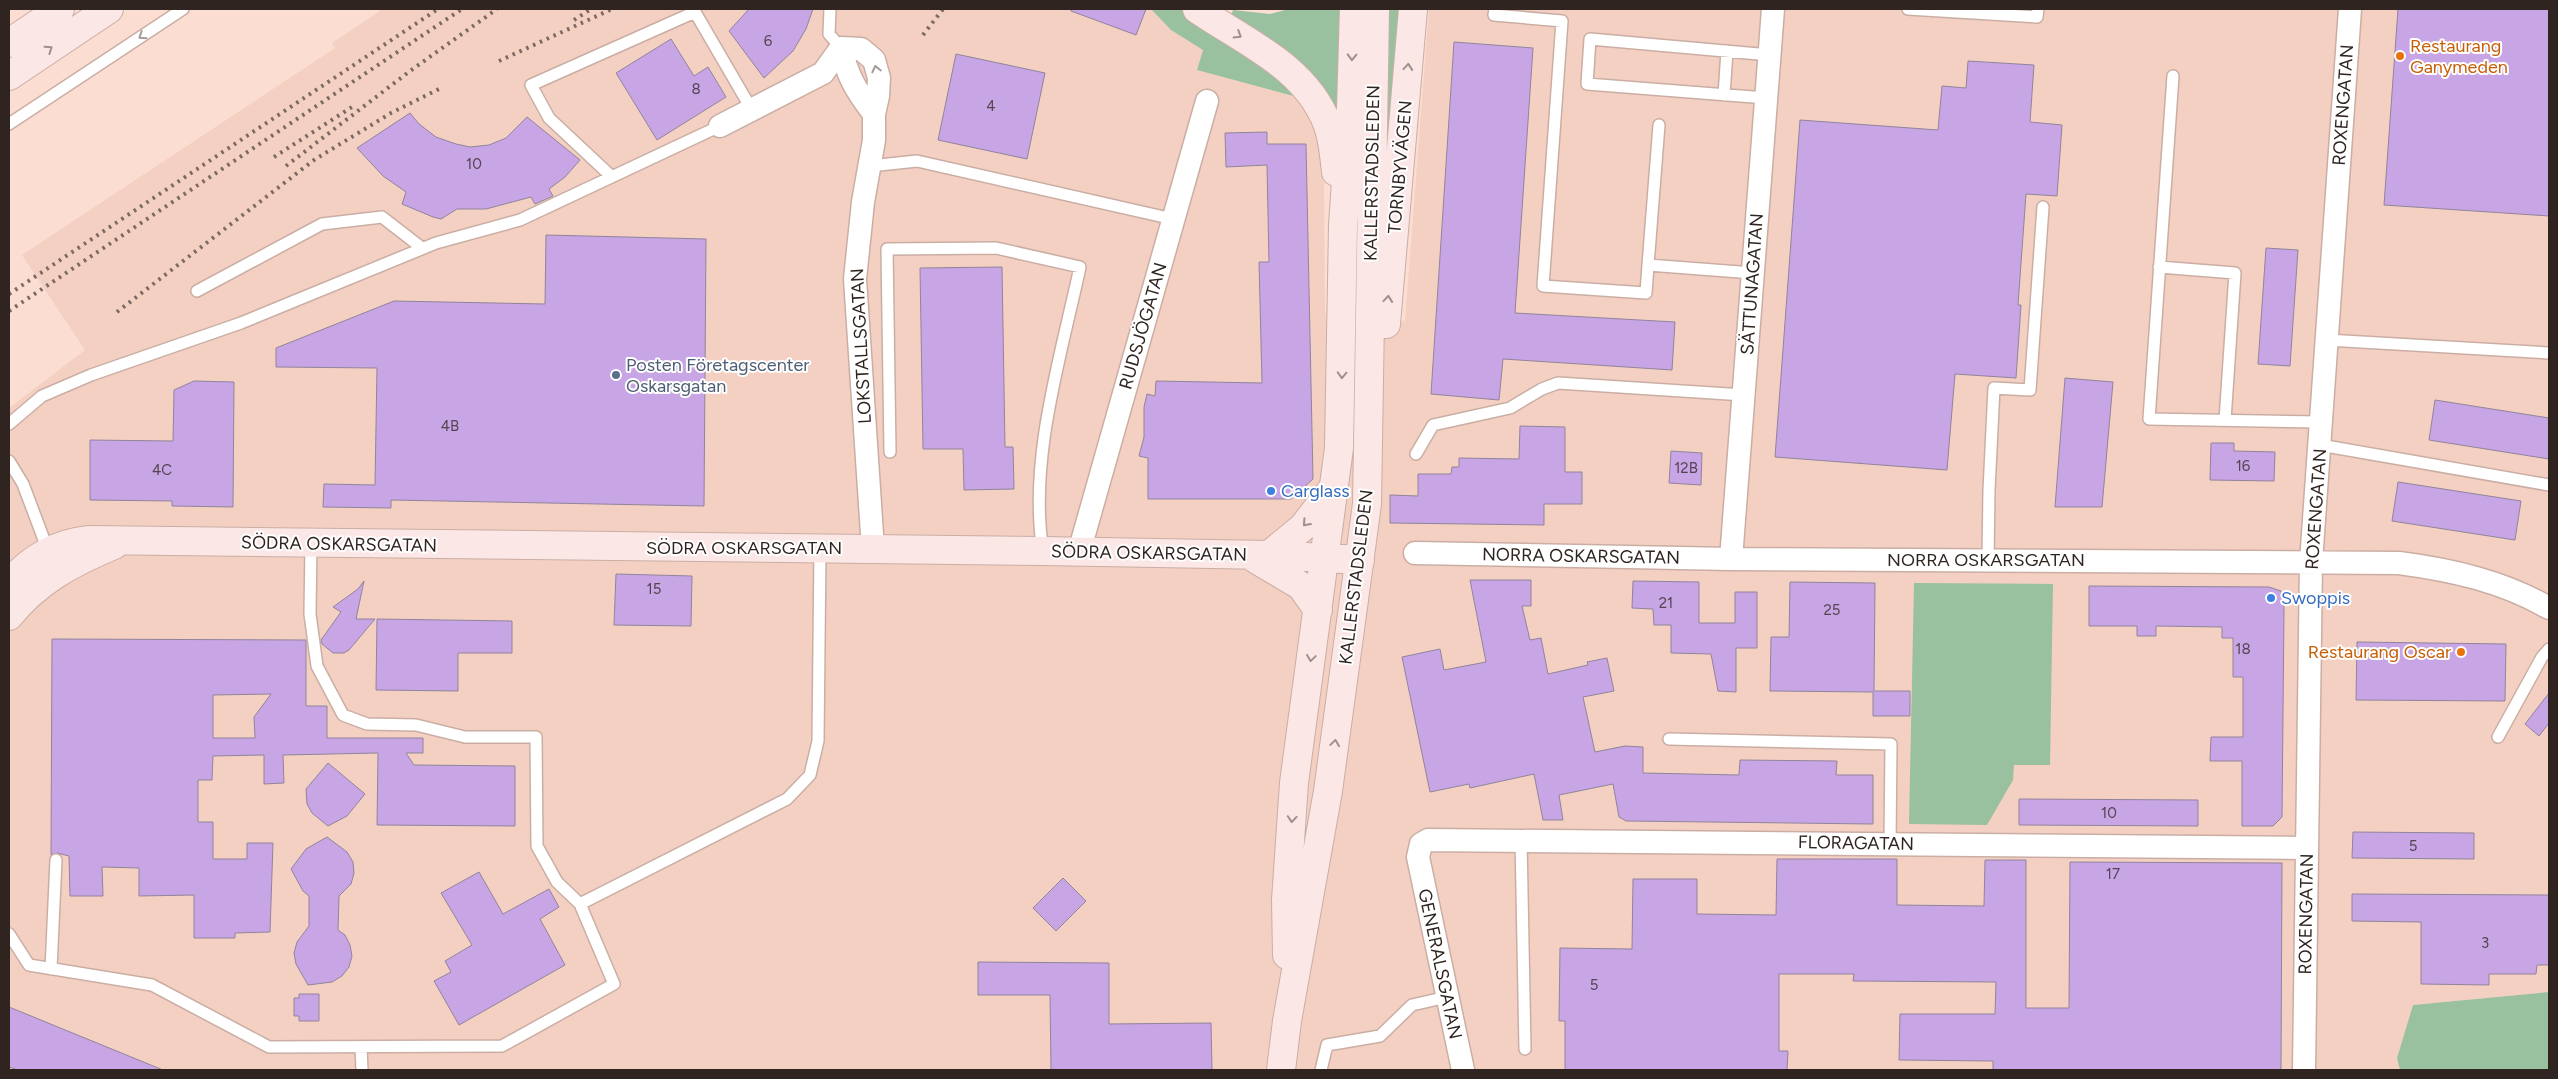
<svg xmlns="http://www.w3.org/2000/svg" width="2558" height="1079" font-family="Figtree,sans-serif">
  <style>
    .built { fill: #f4d0c2 }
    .green { fill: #99c1a0 }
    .building { fill: #c8a5e4; stroke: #90849b; fill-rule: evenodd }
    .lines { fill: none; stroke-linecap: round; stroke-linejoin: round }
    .lane-casing { stroke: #caaea4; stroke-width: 14 }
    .street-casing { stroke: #caaea4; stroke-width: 25 }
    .secondary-casing { stroke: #caaea4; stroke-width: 30 }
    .lane { stroke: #fff; stroke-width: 11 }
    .street { stroke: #fff; stroke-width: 22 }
    .secondary { stroke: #fbe7e6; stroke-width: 28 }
    .rail { stroke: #7b6962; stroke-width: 4; stroke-dasharray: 2.5 5; stroke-linecap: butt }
    .oneway { stroke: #9f8f8d }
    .oneway2 { stroke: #a19c9b }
    .food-dot { fill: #e8710a; stroke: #fff; stroke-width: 2 }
    .service-dot { fill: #5c6f8a; stroke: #fff; stroke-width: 2 }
    .shop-dot { fill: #3f7fe0; stroke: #fff; stroke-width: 2 }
    .labels { text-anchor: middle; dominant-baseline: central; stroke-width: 4; stroke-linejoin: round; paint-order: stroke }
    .number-label { font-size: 15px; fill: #554451 }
    .food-label { font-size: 18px; fill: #c56008; stroke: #fff; text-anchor: start }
    .street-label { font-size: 18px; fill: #2f2420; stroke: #fff }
    .service-label { font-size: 18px; fill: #4e5e75; stroke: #fff; text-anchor: start }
    .shop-label { font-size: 18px; fill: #366cbe; stroke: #fff; text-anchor: start }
  </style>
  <rect width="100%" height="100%" fill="#fbddd2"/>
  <!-- built -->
  <path class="built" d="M383,9H1151L1171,30L1203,50L1197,70L1301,98L1321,139L1324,173L1325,313L1405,321L1429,9H2549V992L2413,1005L2397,1058L2400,1070H9V437L11,435L9,431V408L85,350L22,255L335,48L332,43Z"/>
  <!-- green -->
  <path class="green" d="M1151,9H1181L1286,80L1301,98L1197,70L1203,50L1171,30Z
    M1289,9H1341V107L1330,106L1230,18L1233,10L1270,14Z
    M1386,9H1404L1379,341Z
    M1914,583L2053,584L2050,765H2014L2013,780L1987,825L1909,824Z
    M2549,992V1070H2400L2397,1058L2413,1005Z"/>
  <!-- building -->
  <path class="building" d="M749,9H813L806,29L793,51L764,78L729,31Z
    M1071,9H1146L1136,35L1071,11Z
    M2398,9H2549V216L2384,205Z
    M671,39L694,76L708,67L726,97L657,140L616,73Z
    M1454,42L1533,48L1515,313L1675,322L1672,370L1503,359L1499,400L1431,394Z
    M956,54L1045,73L1027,159L938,140Z
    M1968,61L2034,65L2030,122L2062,125L2057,196L2026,194L2018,305H2021L2016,378L1955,374L1947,470L1775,457L1800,120L1938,130L1942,86L1966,88Z
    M410,113L419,124L436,137L456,144L470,147L489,145L506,138L527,117L580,160L565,177L549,189L553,196L535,204L531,197L486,209H457L441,219L433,217L402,204L406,192L383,176L357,148Z
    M1267,132V144H1306L1313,479L1291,499H1148V458L1139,456L1144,437V407L1147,394L1155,396L1156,381L1262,383L1259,262H1269L1267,165L1226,167L1225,133Z
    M546,235L706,239L704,506L391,500V508L323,507L324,484L375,485L377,368L276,367V348L394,301L545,304Z
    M2266,248L2298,250L2290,366L2258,364Z
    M1002,267L1005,447H1013L1014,489L964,490L963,449H923L920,268Z
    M2065,378L2113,382L2102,507H2055Z
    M194,381L234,382L233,507L172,506V501L90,500V440L173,441L174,390Z
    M2435,400L2549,418V459L2429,440Z
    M1520,426L1565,427V472H1582V504H1544V525L1390,523V495L1418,496V474H1451L1452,467H1459V458L1519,459Z
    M2211,443H2234V451L2275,452L2274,481L2210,480Z
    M1671,451L1702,453L1701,485L1669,483Z
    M2398,482L2521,501L2515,540L2392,521Z
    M616,574L692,576L691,626L614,625Z
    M1470,580H1531V606H1522L1530,640L1541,638L1548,674L1588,665L1587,662L1607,658L1614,691L1583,697L1595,752L1625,746L1643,747V773L1739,775L1740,760L1837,761L1836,775H1873V824L1626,821L1619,817L1613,784L1559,795L1563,820H1543L1534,774L1470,788L1469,784L1430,792L1402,657L1440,649L1444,670L1486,662Z
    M364,581L356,619H375L349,650L344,653H333L322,644L321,640L341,612L333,607L358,589Z
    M1633,581L1699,582V623H1735V592H1757V648H1736V692L1718,691L1711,654L1671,653V625H1654L1653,609L1632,608Z
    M1790,582L1875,583L1874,691H1910V716H1873V692L1770,691L1771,637H1789Z
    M2089,586L2269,587L2281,591L2284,608L2282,817L2273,826H2242V761H2210L2211,737H2243V677H2233V638H2222V627L2156,626V636H2137V626H2089Z
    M377,619L512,621V653H458V691L376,690Z
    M52,639L306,640V706H327V738H423V753H406L414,765L515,766V826L377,825L378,753L283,755L284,783L264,784V755L213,756L212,780H198V822H213V859H247V843H273L270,932L235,933V938H194V895L139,896V868L102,867L103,896H70L69,856L57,853L51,855ZM271,694L254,717L255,738H213V695Z
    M2357,642L2506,644L2505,701L2356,700Z
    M2549,693V723L2539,736L2525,724Z
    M328,763L365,794L347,816L328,826L312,813L307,804L306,789Z
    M2019,799L2198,800V826L2019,825Z
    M2353,832L2474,833V859L2352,858Z
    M327,837L347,852L353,862L354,873L351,884L339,896L338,930L345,935L350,945L352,956L349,967L342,976L332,982L308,985L296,964L294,953L297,942L309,926V896L303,891L291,869L306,849Z
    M1777,859H1897V905L1984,906L1985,860H2026V1008H2069L2070,862L2282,863L2281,1070H1993V1061L1899,1060L1900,1014H1995L1996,982L1853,981L1854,974H1779V1051H1788L1787,1070H1565V1021H1559L1560,948L1632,949L1633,879H1697V914L1776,915Z
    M479,872L503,914L549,889L559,907L540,919L565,965L459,1025L434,981L451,972L445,961L472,945L441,893Z
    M1063,878L1086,901L1056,931L1033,908Z
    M2352,894L2549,895V965H2537L2536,974H2489V985L2421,984V922L2352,921Z
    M978,962L1109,963V1024L1211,1023L1212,1070H1051L1050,995H978Z
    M299,994H319V1021H299V1016H294V998H299Z
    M9,1007L163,1070H18L9,1067Z"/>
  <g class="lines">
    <!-- lane casing -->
    <g class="lane-casing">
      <path id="lane" d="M830,9L829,34L841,48
        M1495,9L1494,15L1562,21L1543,286L1646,293L1648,265L1753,273
        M1908,9L2037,17L2038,9
        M2173,76L2149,419L2321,422
        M1724,95L1727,51
        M1766,98L1587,84L1590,39L1770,55
        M9,124L183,9
        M870,166L917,161L1173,219
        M612,177L549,118L531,85L695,12L752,110
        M1648,265L1659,125
        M2159,267L2235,273L2225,420
        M197,291L322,224L382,217L422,248
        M2327,340L2549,353
        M9,424L42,396L91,375L241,323L436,243L520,220L720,126
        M2320,445L2549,485
        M890,452L887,249L996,248L1080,267C1061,356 1028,461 1043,551
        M1416,454L1433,425L1510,408L1542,389L1558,383L1744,395
        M9,461L23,484L49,553
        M311,544L310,614L317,666L343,715L367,724L416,725L465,737H536L537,846L557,882L580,904L787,799L810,775L818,741L820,549
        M1988,560L1989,490L1994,388L2030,390L2043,207
        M2498,737L2542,657L2549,649
        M1669,739L1891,744L1890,843
        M1521,839L1525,1049
        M9,934L29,965L152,985L269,1047L502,1046L614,984L580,904
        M51,969L56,860
        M361,1047L362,1070
        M1321,1070L1327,1045L1380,1036L1412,1005L1447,997"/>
    </g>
    <!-- street casing -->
    <g class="street-casing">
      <path id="street" d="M841,48L861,49L874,60L879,78L878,96L874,114V140L863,202L855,279L873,549
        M841,48C847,76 857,92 874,114
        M720,126L823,73L841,48
        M1079,552L1207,101
        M1415,553L1731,559L2399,563C2452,570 2502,581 2549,608
        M1731,559L1773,9
        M1463,1070L1418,857L1421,844L1428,840L2306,848
        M2304,1070L2311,562L2350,9"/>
    </g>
    <!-- secondary casing -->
    <g class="secondary-casing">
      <path id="secondary" d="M1197,9C1243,41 1305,66 1327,123C1333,138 1334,155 1336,172
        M9,43L60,9
        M9,76L109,9
        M1386,324L1413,9
        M1269,555L1303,527L1333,488
        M1254,558L1301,586L1318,610
        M9,584C29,559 57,543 89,540L1043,551L1269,555L1360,560
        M9,616C37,581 73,562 114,545
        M1287,955L1286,900L1294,783L1339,448L1343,225L1351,108L1354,9
        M1281,1070L1287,1021L1328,791L1367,504L1375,9"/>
    </g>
    <!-- lane -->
    <use href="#lane" class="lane"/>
    <!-- street -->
    <use href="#street" class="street"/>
    <!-- secondary -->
    <use href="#secondary" class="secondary"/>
    <!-- rail -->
    <path class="rail" d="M574,20L591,9
      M923,35L943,9
      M499,61L612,9
      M274,157L352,107
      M286,166L410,71L497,9
      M9,294L438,9
      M9,311L462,9
      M117,312L314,160L391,113L441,88"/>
  </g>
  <!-- one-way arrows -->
  <defs><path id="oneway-chevron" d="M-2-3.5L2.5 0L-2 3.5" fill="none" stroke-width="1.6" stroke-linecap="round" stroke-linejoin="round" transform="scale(1.25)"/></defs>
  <g class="oneway">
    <use href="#oneway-chevron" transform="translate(1238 35) rotate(32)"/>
    <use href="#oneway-chevron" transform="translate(49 49) rotate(-34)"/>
    <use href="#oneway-chevron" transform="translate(1352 57) rotate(92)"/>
    <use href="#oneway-chevron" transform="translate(1408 67) rotate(-85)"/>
    <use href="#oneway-chevron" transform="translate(1388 299) rotate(-85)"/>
    <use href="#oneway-chevron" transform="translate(1342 375) rotate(92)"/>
    <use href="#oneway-chevron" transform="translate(1306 523) rotate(132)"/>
    <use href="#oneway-chevron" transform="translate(1311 658) rotate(98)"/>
    <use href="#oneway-chevron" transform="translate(1335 743) rotate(-82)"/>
    <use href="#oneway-chevron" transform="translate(1292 819) rotate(94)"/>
  </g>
  <g class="oneway2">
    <use href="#oneway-chevron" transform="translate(142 36) rotate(147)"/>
    <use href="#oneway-chevron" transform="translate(876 69) rotate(-103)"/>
  </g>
  <!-- markers -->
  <g class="food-dot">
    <circle cx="2400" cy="56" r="5"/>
    <circle cx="2461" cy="652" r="5"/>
  </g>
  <circle class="service-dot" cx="616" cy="375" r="5"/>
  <g class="shop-dot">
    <circle cx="1271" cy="491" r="5"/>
    <circle cx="2271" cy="598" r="5"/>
  </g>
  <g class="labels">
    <!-- number labels -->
    <g class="number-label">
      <text x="768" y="41">6</text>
      <text x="696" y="89">8</text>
      <text x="991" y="106">4</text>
      <text x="474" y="164">10</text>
      <text x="450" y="426">4B</text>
      <text x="2243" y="466">16</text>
      <text x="1686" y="468">12B</text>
      <text x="162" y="470">4C</text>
      <text x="654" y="589">15</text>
      <text x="1666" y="603">21</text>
      <text x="1832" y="610">25</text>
      <text x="2243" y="649">18</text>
      <text x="2109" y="813">10</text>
      <text x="2413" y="846">5</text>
      <text x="2113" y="874">17</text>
      <text x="2485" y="943">3</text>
      <text x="1594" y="985">5</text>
    </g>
    <!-- food labels -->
    <g class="food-label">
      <text x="2410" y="46">Restaurang<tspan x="2410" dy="21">Ganymeden</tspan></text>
      <text x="2451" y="652" text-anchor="end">Restaurang Oscar</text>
    </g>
    <!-- street labels -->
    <g class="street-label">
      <text transform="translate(2343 105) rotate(-86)">ROXENGATAN</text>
      <text transform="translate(1400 167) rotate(-85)">TORNBYVÄGEN</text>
      <text transform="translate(1372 173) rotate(-89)">KALLERSTADSLEDEN</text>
      <text transform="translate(1752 284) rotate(-86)">SÄTTUNAGATAN</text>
      <text transform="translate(1143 326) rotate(-74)">RUDSJÖGATAN</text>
      <text transform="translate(861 346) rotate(-93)">LOKSTALLSGATAN</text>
      <text transform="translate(2316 509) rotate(-86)">ROXENGATAN</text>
      <text transform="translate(339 544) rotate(1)">SÖDRA OSKARSGATAN</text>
      <text x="744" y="548">SÖDRA OSKARSGATAN</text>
      <text transform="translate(1149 553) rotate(1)">SÖDRA OSKARSGATAN</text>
      <text transform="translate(1581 556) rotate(1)">NORRA OSKARSGATAN</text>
      <text x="1986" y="560">NORRA OSKARSGATAN</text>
      <text transform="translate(1356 577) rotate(-83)">KALLERSTADSLEDEN</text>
      <text transform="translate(1856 843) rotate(1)">FLORAGATAN</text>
      <text transform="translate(2306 914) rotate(-89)">ROXENGATAN</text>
      <text transform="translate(1440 964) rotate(78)">GENERALSGATAN</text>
    </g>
    <!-- service labels -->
    <g class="service-label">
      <text x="626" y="365">Posten Företagscenter<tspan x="626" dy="21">Oskarsgatan</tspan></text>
    </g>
    <!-- shop labels -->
    <g class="shop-label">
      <text x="1281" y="491">Carglass</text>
      <text x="2281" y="598">Swoppis</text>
    </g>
  </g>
  <!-- border -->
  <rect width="2558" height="1079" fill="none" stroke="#2f2420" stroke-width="20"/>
</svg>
